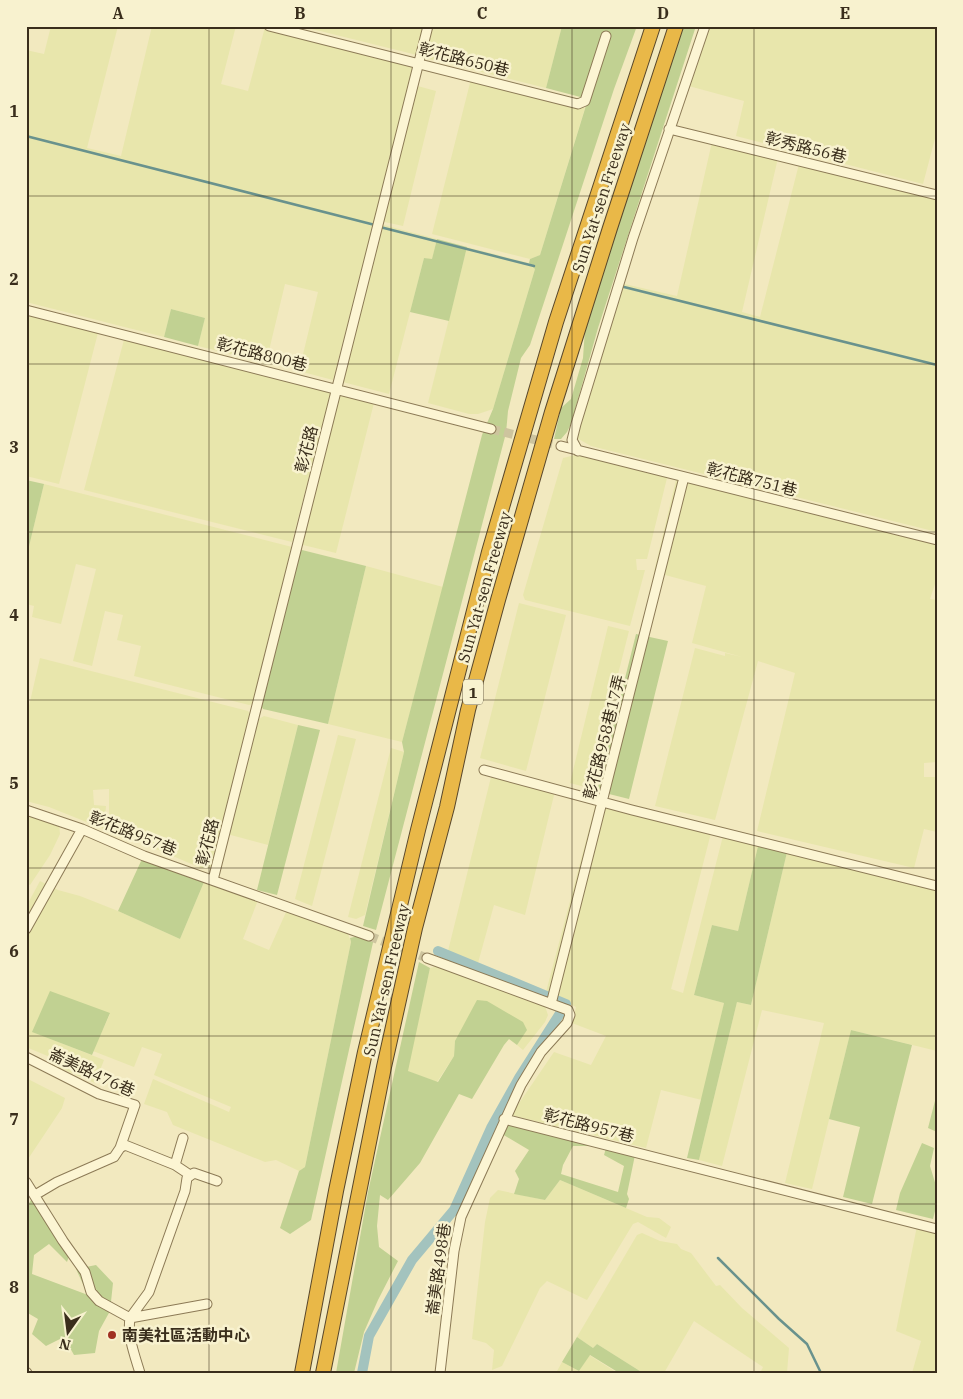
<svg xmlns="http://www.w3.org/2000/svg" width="963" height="1399" font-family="'IBM Plex Serif','Noto Sans TC',serif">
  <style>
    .farmland { fill: #e8e6ac }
    .green { fill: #c1d192 }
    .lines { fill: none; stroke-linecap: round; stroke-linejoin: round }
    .stream { stroke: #69928d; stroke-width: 2.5 }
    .canal { stroke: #a3c3be; stroke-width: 10 }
    .minor-tunnel { stroke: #cdc49e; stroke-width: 9; stroke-dasharray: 9 4.5; stroke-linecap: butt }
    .minor-casing { stroke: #8c7a56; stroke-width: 11 }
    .highway-casing { stroke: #59472b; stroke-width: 16 }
    .minor { stroke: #fcf5d3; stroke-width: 9 }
    .highway { stroke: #e9b848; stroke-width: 14 }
    .grid { fill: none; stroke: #3a2e1c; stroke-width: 1; stroke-opacity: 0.55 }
    .poi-dot { fill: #a03121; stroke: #f8f2cf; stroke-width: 2 }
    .labels { text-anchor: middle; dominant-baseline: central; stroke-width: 5; stroke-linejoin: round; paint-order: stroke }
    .shield { fill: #f8f2cf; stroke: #736952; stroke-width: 1 }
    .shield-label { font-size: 15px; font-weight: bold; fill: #3a2e1c }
    .street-label { font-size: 16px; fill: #3a2e1c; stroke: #f8f2cf }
    .poi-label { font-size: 16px; font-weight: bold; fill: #3a2e1c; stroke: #f8f2cf; text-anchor: start }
    .neatline { fill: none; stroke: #3a2e1c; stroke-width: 2 }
    .grid-label { font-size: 16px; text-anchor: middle; font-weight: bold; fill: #3a2e1c }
  </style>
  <rect width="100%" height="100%" fill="#f2e9bf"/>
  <!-- farmland -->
  <path class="farmland" d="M51,26H118L87,148L121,156L152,26H236L221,84L248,91L265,27L414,66L333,380L299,371L318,292L285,284L266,363L198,346L205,318L171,309L164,337L26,302V50L44,54Z
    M300,26H424L417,55Z
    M428,26H562L546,88L421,57Z
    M703,26H937V131L923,184L736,136L744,101L685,85Z
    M471,79L585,108L540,255L530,259L432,234Z
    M414,85L436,91L403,226L380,221Z
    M712,142L778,158L742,312L760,317L799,164L937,199V532L591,446L575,437L620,283L677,296Z
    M380,224L437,239L432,260L424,258L389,394L339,381Z
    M467,247L529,263L535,269L493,409L478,414H469L428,403Z
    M26,311L99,329L59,484L26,476Z
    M125,336L332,388L292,542L84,490Z
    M336,389L375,399L336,553L299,544Z
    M579,454L667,472V478L647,559H636L637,570H645L630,626L525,600L523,595L563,458Z
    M677,476L937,541V578L930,599L937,600V762L924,763V777H937V832L924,829L914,868L757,831L795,673L758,661L715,820L655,806L695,648L725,656V653L742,657L692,643L706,586L654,572Z
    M44,484L292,547L253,704L249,705L134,676L141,646L117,640L123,615L105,611L92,666L73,661L96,569L76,564L61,624L32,617L34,606L26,604V559Z
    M366,566L443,587L402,742L328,724Z
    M519,603L566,615L526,771L480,758Z
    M608,626L629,631L589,788L570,783Z
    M40,658L248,711L250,714L213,865L209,868H201L109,829V789L93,790L94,805L106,806L104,829L49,807L26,801V719Z
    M264,716L298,725L268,845L227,834L259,719Z
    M338,735L356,739L312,906L295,899Z
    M391,748L404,752L365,915L356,919L348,917Z
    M492,773L555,791L525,915L494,905L478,963L448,951Z
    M596,803L712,829L671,989L683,993L724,832L759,842L738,931L712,925L694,995L724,1003L702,1100L661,1090L646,1148L511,1115L554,1052L591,1065L606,1036L572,1023L576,1007L546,992Z
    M26,811L59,824L60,834L50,855L30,885L26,883Z
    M788,848L937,884V1051L851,1030L812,1189L785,1183L824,1023L762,1010L722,1166L699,1160L737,1002L751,1005Z
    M40,881L58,890L80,896L118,911L180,939L204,882L258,900L243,939L269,950L287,910L347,931L351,942L305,1167L299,1171L276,1160L265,1162L173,1125L167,1112L144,1104L153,1079L229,1112L231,1107L154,1075L162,1054L142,1047L134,1067L93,1051L110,1014L33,1032L104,1060L95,1083L60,1068L62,1062L26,1047V907Z
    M445,964L545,1006L548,1015L545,1022L523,1050L517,1045L526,1030L455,1041L454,1056L437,1082L407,1071L430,968Z
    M26,1078L65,1098L62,1108L26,1162Z
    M560,1180L647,1217L659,1218L671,1227L666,1238L638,1222L633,1224L587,1300L547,1281L540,1288L502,1366L492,1370L494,1350L486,1343L472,1339L485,1222L490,1198L498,1190L545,1200Z
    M917,1226L937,1232V1373H912L921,1341L896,1331Z
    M642,1233L660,1241L677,1244L681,1249L691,1253L716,1286L720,1285L742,1308L789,1348L787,1373H760L763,1367L694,1321L664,1373H643L597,1344L593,1348L577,1337L637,1235Z
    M589,1355L616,1372L556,1373L562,1362L579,1371Z"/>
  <!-- green -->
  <path class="green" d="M562,26H637L614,89L530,345L521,358L508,411L506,433L376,930L363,926L404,752L402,742L482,435L493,409L535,269L529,263L530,259L540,255L588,99L546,88Z
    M684,26H696L598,328L571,424L567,432L561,439H554L561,408L571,399L583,358L585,329L635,171Z
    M437,239L467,247L449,321L410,312L424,258L432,259Z
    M171,309L205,318L198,346L164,337Z
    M26,480L44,484L26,559Z
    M298,549L366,566L328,724L263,709L260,704Z
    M636,634L668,641L629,799L597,791Z
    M298,725L320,730L277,895L257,890Z
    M759,842L788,848L751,1005L737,1002L699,1160L687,1158L724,1003L694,995L712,925L738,931Z
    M142,859L204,882L180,939L118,911Z
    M358,936L374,938L311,1220L290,1234L280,1228L299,1171L305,1167L351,942L350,938Z
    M419,962L430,968L408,1071L438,1082L454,1056L455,1041L477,1000L487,1001L523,1022L527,1030L517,1045L509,1039L504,1045L472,1099L459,1094L420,1163L388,1200L380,1195L377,1226L379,1247L398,1261L378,1300L364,1332L354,1373H336L368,1192Z
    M50,991L110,1013L92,1055L32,1032Z
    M851,1030L912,1045L872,1204L843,1197L860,1127L829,1119Z
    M937,1093V1132L928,1128Z
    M510,1123L595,1146H573L563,1165L561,1174L618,1192L624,1166L604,1155L606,1148L635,1155L627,1194L629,1199L626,1208L560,1180L545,1200L514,1194L519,1179L515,1171L529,1150L502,1134V1130Z
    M922,1143L934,1148L930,1166L937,1189V1203L933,1219L896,1210L900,1193Z
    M31,1200L69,1256L67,1262L49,1244L34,1255L32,1274L88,1295L76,1269L96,1265L113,1283L110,1311L99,1331L95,1353L74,1355L64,1337L46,1346L32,1334L38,1319L26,1312V1208Z
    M577,1337L593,1348L597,1344L643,1373H616V1371L590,1355L579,1371L562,1362Z"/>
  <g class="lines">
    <!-- stream -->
    <path class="stream" d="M26,136L375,225
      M380,227L534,266
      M620,286L937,365
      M718,1258L779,1319L807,1344L821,1373"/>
    <!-- canal -->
    <path class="canal" d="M362,1373L369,1336L412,1260L454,1210L491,1128L519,1078L566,1004L438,951"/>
    <!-- minor-tunnel -->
    <path class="minor-tunnel" d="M491,429L561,446
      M369,936L427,958"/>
    <!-- minor casing -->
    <g class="minor-casing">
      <path id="minor" d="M269,26L578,104L585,101L606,36
        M669,129L937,195
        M26,310L491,429
        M561,446L937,540
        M578,451L572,440L576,424L633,238L705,26
        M484,770L632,810L937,886
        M26,810L82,829L144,856L369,936
        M213,880L428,26
        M26,929L82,829
        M427,958L568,1010L570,1015L567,1023L541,1052L521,1085L461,1217L454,1251L440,1373
        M551,1004L684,477
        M26,1057L99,1094L135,1105L120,1148
        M504,1119L937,1229
        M175,1165L183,1138
        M26,1182L63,1241L85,1272L91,1292L99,1301L130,1318C127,1336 135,1356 140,1373
        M35,1195L57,1182L114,1157L120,1148L125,1145L175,1165L190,1175
        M130,1318L149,1292L185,1191L187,1178L194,1173L217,1181
        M130,1318L207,1304
        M26,1372L27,1373"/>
    </g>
    <!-- highway casing -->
    <g class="highway-casing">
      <path id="highway" d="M302,1373L336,1191L365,1052L418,830L489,552L556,322L653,26
        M323,1373L384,1067L415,928L447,807L468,710L498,600L552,412L610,228L676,26"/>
    </g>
    <!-- minor -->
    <use href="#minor" class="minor"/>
    <!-- highway -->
    <use href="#highway" class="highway"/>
  </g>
  <!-- grid -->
  <path class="grid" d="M209,26V1373M391,26V1373M572,26V1373M754,26V1373M26,196H937M26,364H937M26,532H937M26,700H937M26,868H937M26,1036H937M26,1204H937"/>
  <!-- markers -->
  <circle class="poi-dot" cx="112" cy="1335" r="5"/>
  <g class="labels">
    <!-- shield labels -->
    <rect class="shield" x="463" y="679.5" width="20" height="25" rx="4"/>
    <g class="shield-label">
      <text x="473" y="692">1</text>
    </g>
    <!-- street labels -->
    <g class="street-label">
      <text transform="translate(464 59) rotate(14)">彰花路650巷</text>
      <text transform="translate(806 147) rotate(14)">彰秀路56巷</text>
      <text transform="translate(601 198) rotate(-72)">Sun Yat-sen Freeway</text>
      <text transform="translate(262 354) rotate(14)">彰花路800巷</text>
      <text transform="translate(306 449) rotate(-76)">彰花路</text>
      <text transform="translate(752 479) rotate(14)">彰花路751巷</text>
      <text transform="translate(484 587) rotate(-74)">Sun Yat-sen Freeway</text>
      <text transform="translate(604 737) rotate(-76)">彰花路958巷17弄</text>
      <text transform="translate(133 833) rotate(22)">彰花路957巷</text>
      <text transform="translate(207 842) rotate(-76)">彰花路</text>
      <text transform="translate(386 980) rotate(-77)">Sun Yat-sen Freeway</text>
      <text transform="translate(92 1072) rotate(25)">崙美路476巷</text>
      <text transform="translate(589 1125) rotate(14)">彰花路957巷</text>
      <text transform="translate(438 1269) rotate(-82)">崙美路498巷</text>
    </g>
    <!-- poi labels -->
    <g class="poi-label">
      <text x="122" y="1335">南美社區活動中心</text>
    </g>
  </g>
  <!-- border -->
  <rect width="963" height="1399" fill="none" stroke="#f8f2cf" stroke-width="55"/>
  <!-- north arrow -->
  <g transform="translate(68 1332) rotate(194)" stroke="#f8f2cf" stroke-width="4" paint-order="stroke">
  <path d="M0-4L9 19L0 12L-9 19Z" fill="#3a2e1c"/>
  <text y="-8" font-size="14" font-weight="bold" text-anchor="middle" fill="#3a2e1c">N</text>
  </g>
  <rect x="28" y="28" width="908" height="1344" class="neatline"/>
  <g class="grid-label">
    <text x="118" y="19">A</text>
    <text x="300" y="19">B</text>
    <text x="482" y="19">C</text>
    <text x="663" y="19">D</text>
    <text x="845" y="19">E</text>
    <text x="14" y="117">1</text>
    <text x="14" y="285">2</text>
    <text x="14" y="453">3</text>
    <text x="14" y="621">4</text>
    <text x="14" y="789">5</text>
    <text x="14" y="957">6</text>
    <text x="14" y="1125">7</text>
    <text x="14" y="1293">8</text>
  </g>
</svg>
